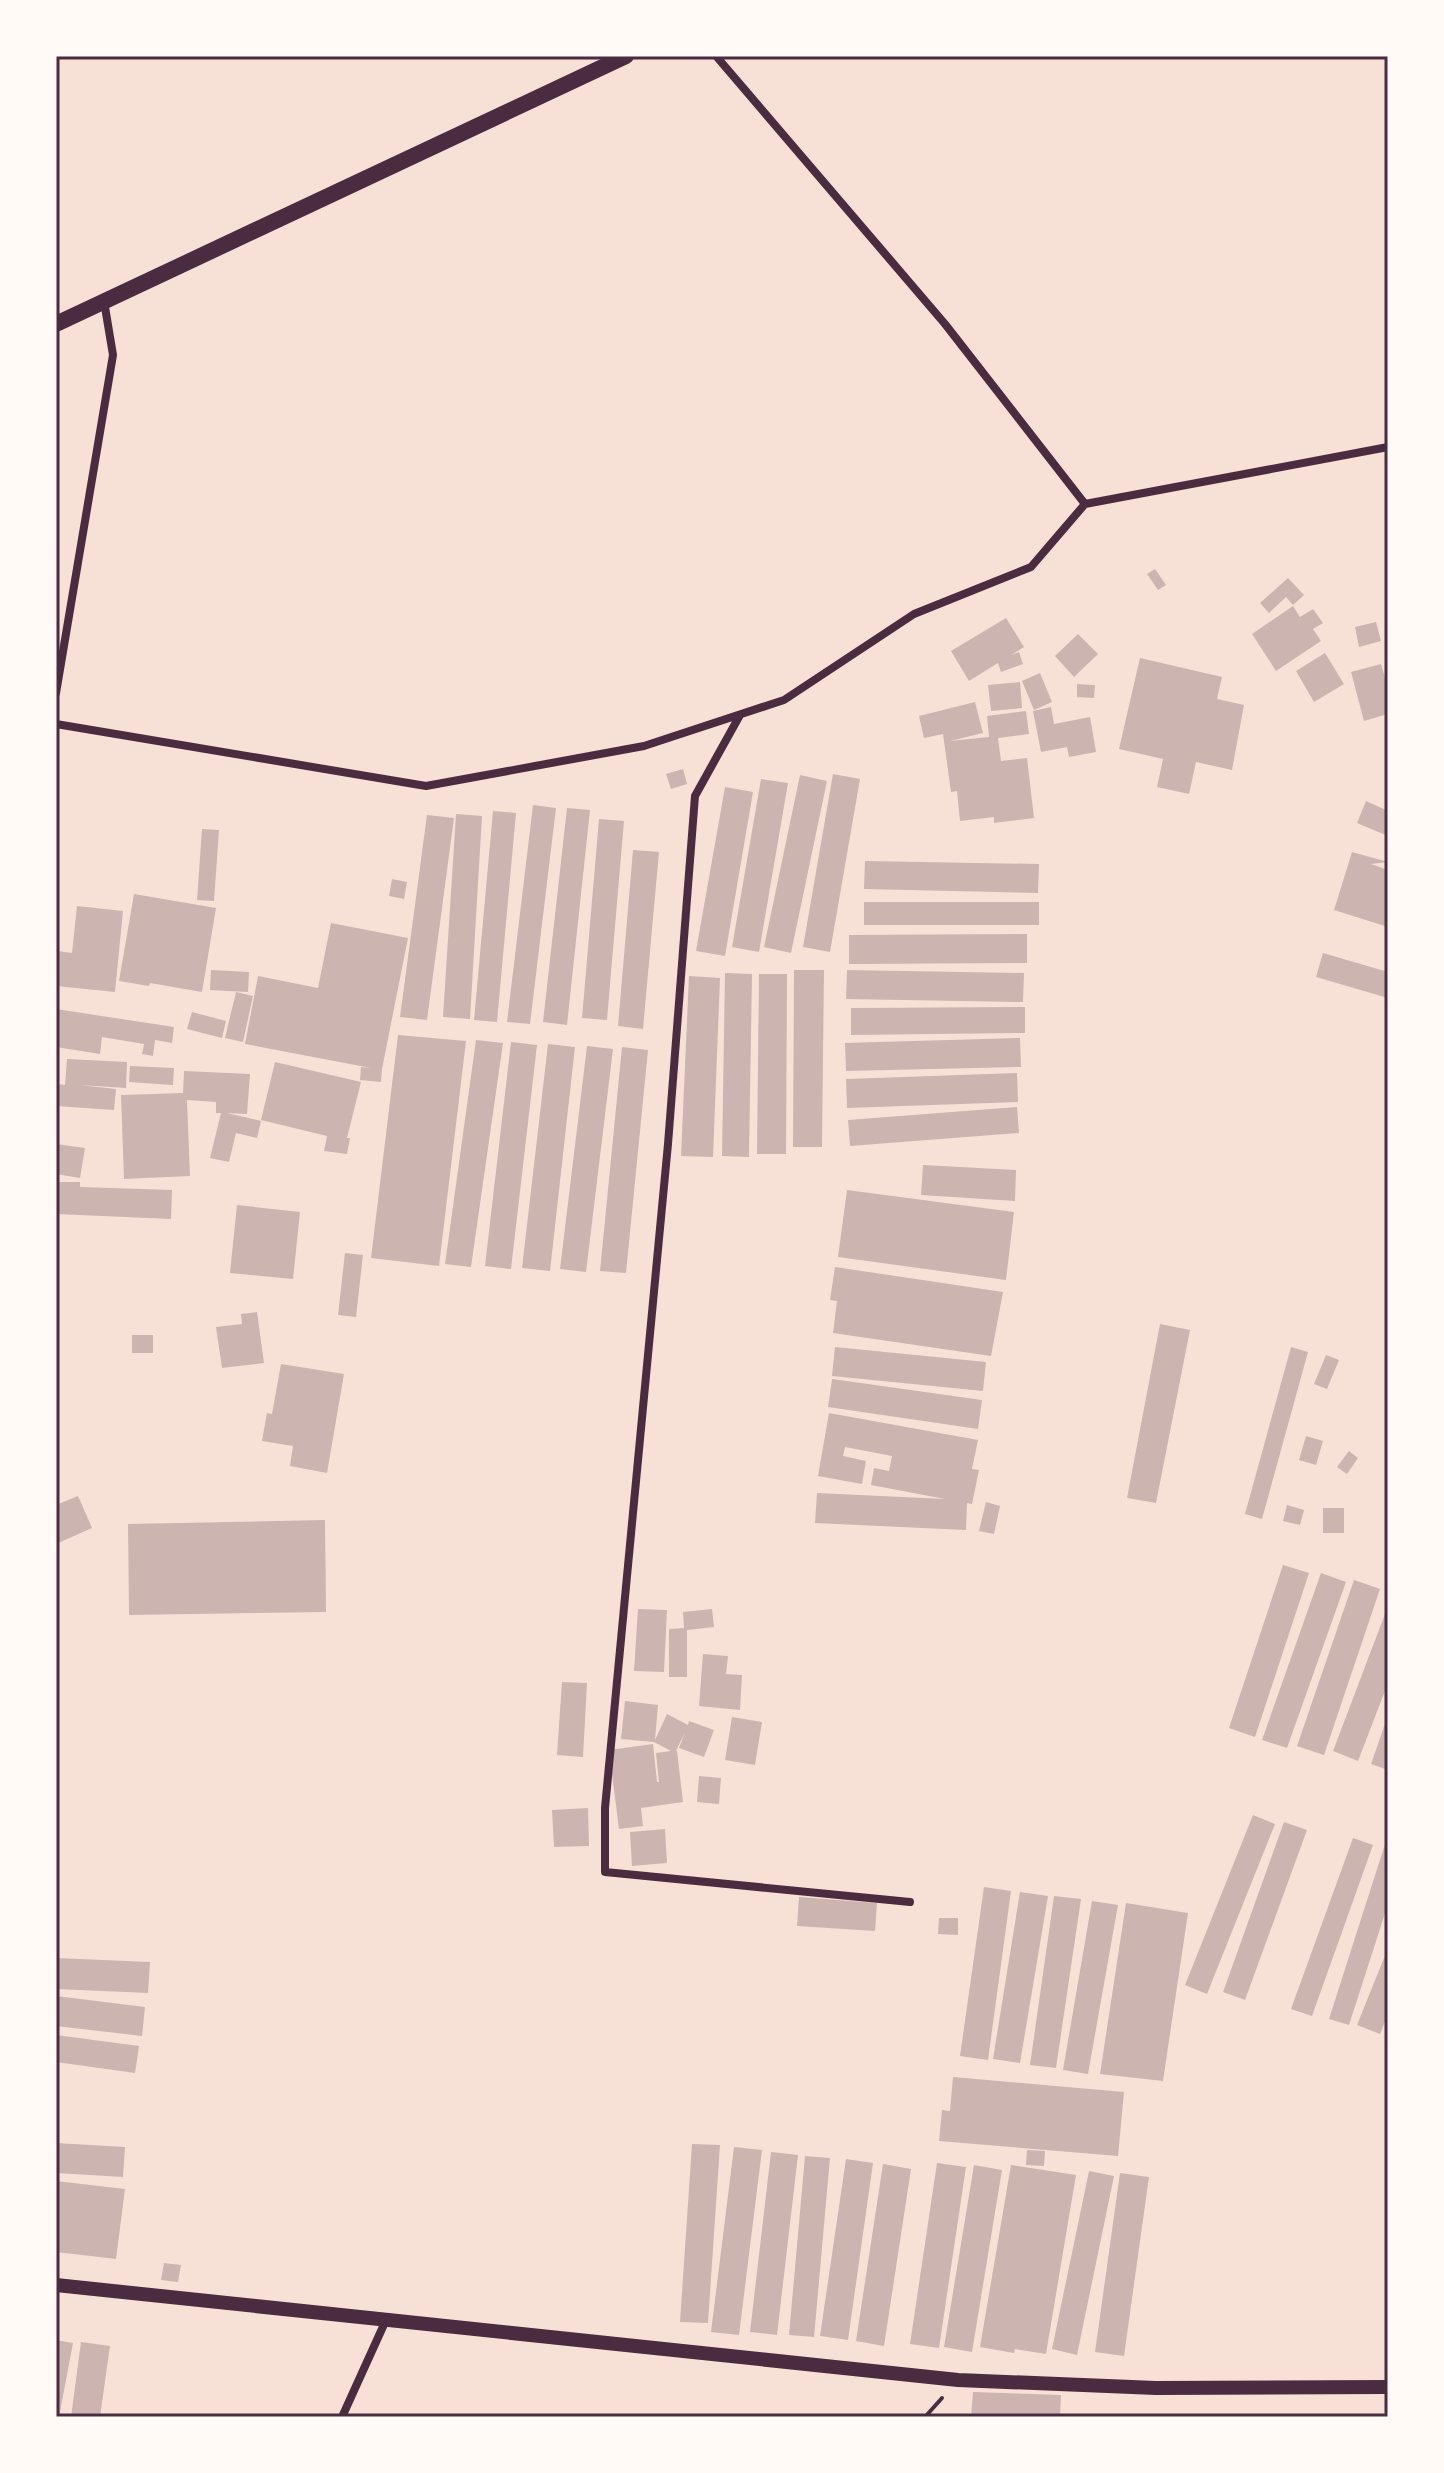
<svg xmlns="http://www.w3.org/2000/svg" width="1444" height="2473" font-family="Mulish,sans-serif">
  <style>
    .building { fill: #ccb4b1 }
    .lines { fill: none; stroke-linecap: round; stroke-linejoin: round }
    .path { stroke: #4a2c40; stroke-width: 4 }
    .minor { stroke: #4a2c40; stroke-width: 8 }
    .tertiary { stroke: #4a2c40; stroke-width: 14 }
    .secondary { stroke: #4a2c40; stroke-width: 16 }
    .neatline { fill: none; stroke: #4a2c40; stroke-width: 3 }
  </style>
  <rect width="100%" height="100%" fill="#f7e1d7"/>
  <!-- building -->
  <path class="building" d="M1155,569L1166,585L1158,590L1147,574Z
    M1288,578L1304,595L1293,605L1286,597L1269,613L1260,603Z
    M1293,606L1300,617L1313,609L1323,623L1313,629L1321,641L1276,671L1252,634Z
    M1006,618L1024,647L1011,655L1019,652L1023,664L1001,672L998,663L969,681L951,651Z
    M1376,622L1381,641L1359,647L1355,627Z
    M1078,634L1098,654L1074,677L1055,656Z
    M1325,653L1344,684L1314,702L1296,671Z
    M1140,658L1222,677L1217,699L1244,705L1232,770L1196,762L1189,794L1157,787L1163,759L1119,749Z
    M1381,664L1388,688V714L1364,721L1351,672Z
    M1040,673L1052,702L1034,710L1022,681Z
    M1020,682L1022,708L991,711L988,685Z
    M1077,684L1095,685L1094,698L1077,697Z
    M975,702L983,733L950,741L989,737L987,716L1026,711L1029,734L998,738L1001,761L1027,758L1034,818L994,823V817L960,821L957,791L951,792L943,734L924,738L919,716Z
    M1051,707L1054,724L1090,717L1096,752L1069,757L1067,747L1041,752L1033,711Z
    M683,769L687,784L671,789L666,774Z
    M833,774L860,779L830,952L803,947Z
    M800,775L827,781L791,953L764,947Z
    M761,779L788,783L759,952L732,947Z
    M725,787L753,792L725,956L696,951Z
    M1366,801L1388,811V836L1357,823Z
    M533,805L556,808L530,1024L507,1022Z
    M567,808L590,810L567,1025L543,1022Z
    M493,811L516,813L497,1022L474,1020Z
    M456,814L482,816L470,1019L443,1017Z
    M427,815L454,818L427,1020L400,1017Z
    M599,819L624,821L607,1020L582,1018Z
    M202,829L219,830L214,901L197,900Z
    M633,850L659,852L643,1029L618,1026Z
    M1352,852L1388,862L1371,864L1388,870V927L1334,910Z
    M865,861L1039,864L1038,893L864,889Z
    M392,879L407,882L404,899L389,896Z
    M134,894L216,908L202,992L150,983L149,986L119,981Z
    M864,902H1039V925H864Z
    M77,906L123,911L115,992L56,986L58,951L72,953Z
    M331,923L408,938L382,1069L381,1082L360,1080L361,1067L371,1068L245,1044L258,976L318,988Z
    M1027,934V963L849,964V935Z
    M1323,953L1388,972V998L1316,977Z
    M211,970L249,972L248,992L210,990Z
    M794,970H824L822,1147H793Z
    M847,970L1024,973L1023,1002L846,999Z
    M725,973L752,974L749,1157L722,1156Z
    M759,974H787L786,1154H757Z
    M689,976L720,978L713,1157L681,1156Z
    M236,992L253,996L243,1042L225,1038Z
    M1025,1007V1033L851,1035V1008Z
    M56,1009L174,1027L172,1043L155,1040L153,1056L142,1054L144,1044L102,1037L100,1054L56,1047Z
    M192,1012L226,1021L222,1038L187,1029Z
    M398,1035L466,1041L439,1266L371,1258Z
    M1020,1038L1021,1067L846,1071L845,1043Z
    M476,1040L503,1043L471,1267L445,1264Z
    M511,1042L537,1045L511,1269L485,1266Z
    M548,1044L575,1047L550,1271L522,1268Z
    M587,1046L613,1049L586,1272L560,1269Z
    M622,1047L648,1050L626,1273L600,1271Z
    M67,1059L127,1062L126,1088L79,1085L116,1089L114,1110L56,1106L57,1084L65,1085Z
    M275,1062L361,1082L347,1138H350L347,1154L324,1151L327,1136L261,1120Z
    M130,1066L174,1068L173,1085L129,1082Z
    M184,1071L250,1074L247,1114L227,1113L261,1121L257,1138L236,1133L229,1162L210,1158L221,1113H216V1102L187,1100L190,1176L124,1179L121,1095L183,1093Z
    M1017,1073L1018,1102L847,1108L846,1079Z
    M1017,1107L1019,1133L850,1146L848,1120Z
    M56,1144L85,1148L80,1178L56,1174Z
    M923,1165L1016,1170L1015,1201L921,1195Z
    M56,1182H80V1187L172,1190L171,1219L56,1214Z
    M847,1190L1014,1212L1006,1280L838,1257Z
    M237,1205L300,1212L293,1279L230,1273Z
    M345,1253L363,1255L356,1317L338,1315Z
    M835,1267L1003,1292L991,1356L833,1333L837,1301L830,1300Z
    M257,1312L264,1363L222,1368L216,1327L242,1324L241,1314Z
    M1160,1324L1190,1330L1156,1503L1127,1498Z
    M132,1335H153V1353H132Z
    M835,1347L986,1362L983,1391L832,1376Z
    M1291,1347L1308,1352L1262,1519L1245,1514Z
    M1326,1355L1339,1360L1327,1389L1314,1384Z
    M281,1364L344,1374L327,1473L290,1466L293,1446L262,1441L267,1413L272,1414Z
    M832,1379L982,1400L978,1429L828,1407Z
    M829,1413L978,1440L972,1469L979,1470L972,1504L967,1503L966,1530L815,1523L817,1493L945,1499L871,1485L874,1468L889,1471L892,1456L845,1447L843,1456L866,1461L862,1484L818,1476Z
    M1306,1436L1323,1441L1316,1465L1299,1460Z
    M1349,1451L1358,1458L1347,1474L1337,1467Z
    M78,1496L92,1528L56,1544V1505Z
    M986,1502L1000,1506L994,1534L979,1531Z
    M1287,1505L1304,1510L1300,1525L1283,1521Z
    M1323,1508H1344V1533H1323Z
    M325,1520L326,1612L129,1615L128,1524Z
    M1283,1565L1309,1573L1255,1737L1229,1728Z
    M1321,1573L1346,1582L1287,1748L1262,1740Z
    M1354,1580L1380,1589L1324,1755L1297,1746Z
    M1388,1606V1683L1358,1761L1333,1751Z
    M638,1609L667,1610L664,1672L634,1671Z
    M712,1609L714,1627L687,1630V1677H669V1629L684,1628L683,1612Z
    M703,1654L728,1656L726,1674L742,1675L740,1710L699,1706Z
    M562,1682L587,1683L583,1757L557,1755Z
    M625,1701L658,1705L655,1740L667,1714L688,1725L689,1721L714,1730L704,1757L679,1748L685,1732L676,1751H677L683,1802L641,1808L643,1826L619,1829L609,1750L653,1744L657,1782H659L656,1753L671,1751L654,1742L621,1739Z
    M1388,1715V1770L1371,1764Z
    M732,1717L762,1722L755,1765L725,1760Z
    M699,1776L721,1778L719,1804L697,1802Z
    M588,1808L589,1846L554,1847L552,1810Z
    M1253,1815L1275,1824L1207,1994L1185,1985Z
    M1284,1822L1307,1830L1245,2000L1223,1992Z
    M665,1829L667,1863L632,1866L630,1832Z
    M1353,1838L1373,1845L1312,2016L1291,2009Z
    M1387,1838L1388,1904L1349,2025L1329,2019Z
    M984,1887L1011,1891L988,2060L960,2056Z
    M1020,1892L1048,1896L1020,2063L993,2059Z
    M1054,1896L1081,1899L1056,2068L1030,2065Z
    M799,1897L877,1903L875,1931L797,1926Z
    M1092,1901L1118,1905L1088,2074L1063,2070Z
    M1126,1903L1188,1913L1163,2081L1100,2074Z
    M939,1918H958V1935L938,1934Z
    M1388,1948V2014L1380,2034L1357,2025Z
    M56,1958L150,1962L148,1993L56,1989Z
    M56,1996L145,2007L142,2036L56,2026Z
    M56,2035L139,2046L135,2073L56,2062Z
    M953,2077L1124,2092L1118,2156L939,2141L942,2110L950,2111Z
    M56,2143L125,2147L123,2177L56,2173Z
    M692,2144L720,2145L708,2323L680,2322Z
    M734,2147L762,2150L739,2335L711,2332Z
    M1027,2150L1045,2151L1044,2166L1026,2165Z
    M771,2152L798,2155L777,2335L750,2332Z
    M805,2156L830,2158L814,2337L789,2335Z
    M846,2159L873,2163L848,2340L820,2336Z
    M937,2163L966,2167L939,2348L910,2344Z
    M883,2164L911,2169L884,2346L856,2341Z
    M974,2165L1002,2170L972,2352L944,2347Z
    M1011,2165L1076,2175L1046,2354L1015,2349L1014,2353L980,2347Z
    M1089,2171L1114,2176L1077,2355L1052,2349Z
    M1120,2173L1149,2177L1124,2356L1095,2352Z
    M56,2181L125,2189L116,2259L56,2252Z
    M164,2263L181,2265L178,2282L161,2280Z
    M56,2340L73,2343L59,2417H56Z
    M81,2342L110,2346L100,2417H71Z
    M973,2392L1061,2395L1060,2417H971Z"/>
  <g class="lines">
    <!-- path -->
    <path class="path" d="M925,2417L942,2398"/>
    <!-- minor -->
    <path class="minor" d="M1085,504L1388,447
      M56,693L113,355L104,301
      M740,715L695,796L668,1144L605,1808V1872L910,1902
      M56,724L426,786L644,746L784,700L914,614L1031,567L1085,504L945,324L716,56
      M342,2417L386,2320"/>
    <!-- tertiary -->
    <path class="tertiary" d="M56,2285L958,2380L1156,2388L1388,2387"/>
    <!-- secondary -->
    <path class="secondary" d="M56,324L626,56"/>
  </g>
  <!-- border -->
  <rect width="1444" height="2473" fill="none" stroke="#fffaf5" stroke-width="116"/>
  <rect x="58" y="58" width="1328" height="2357" class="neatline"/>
</svg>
